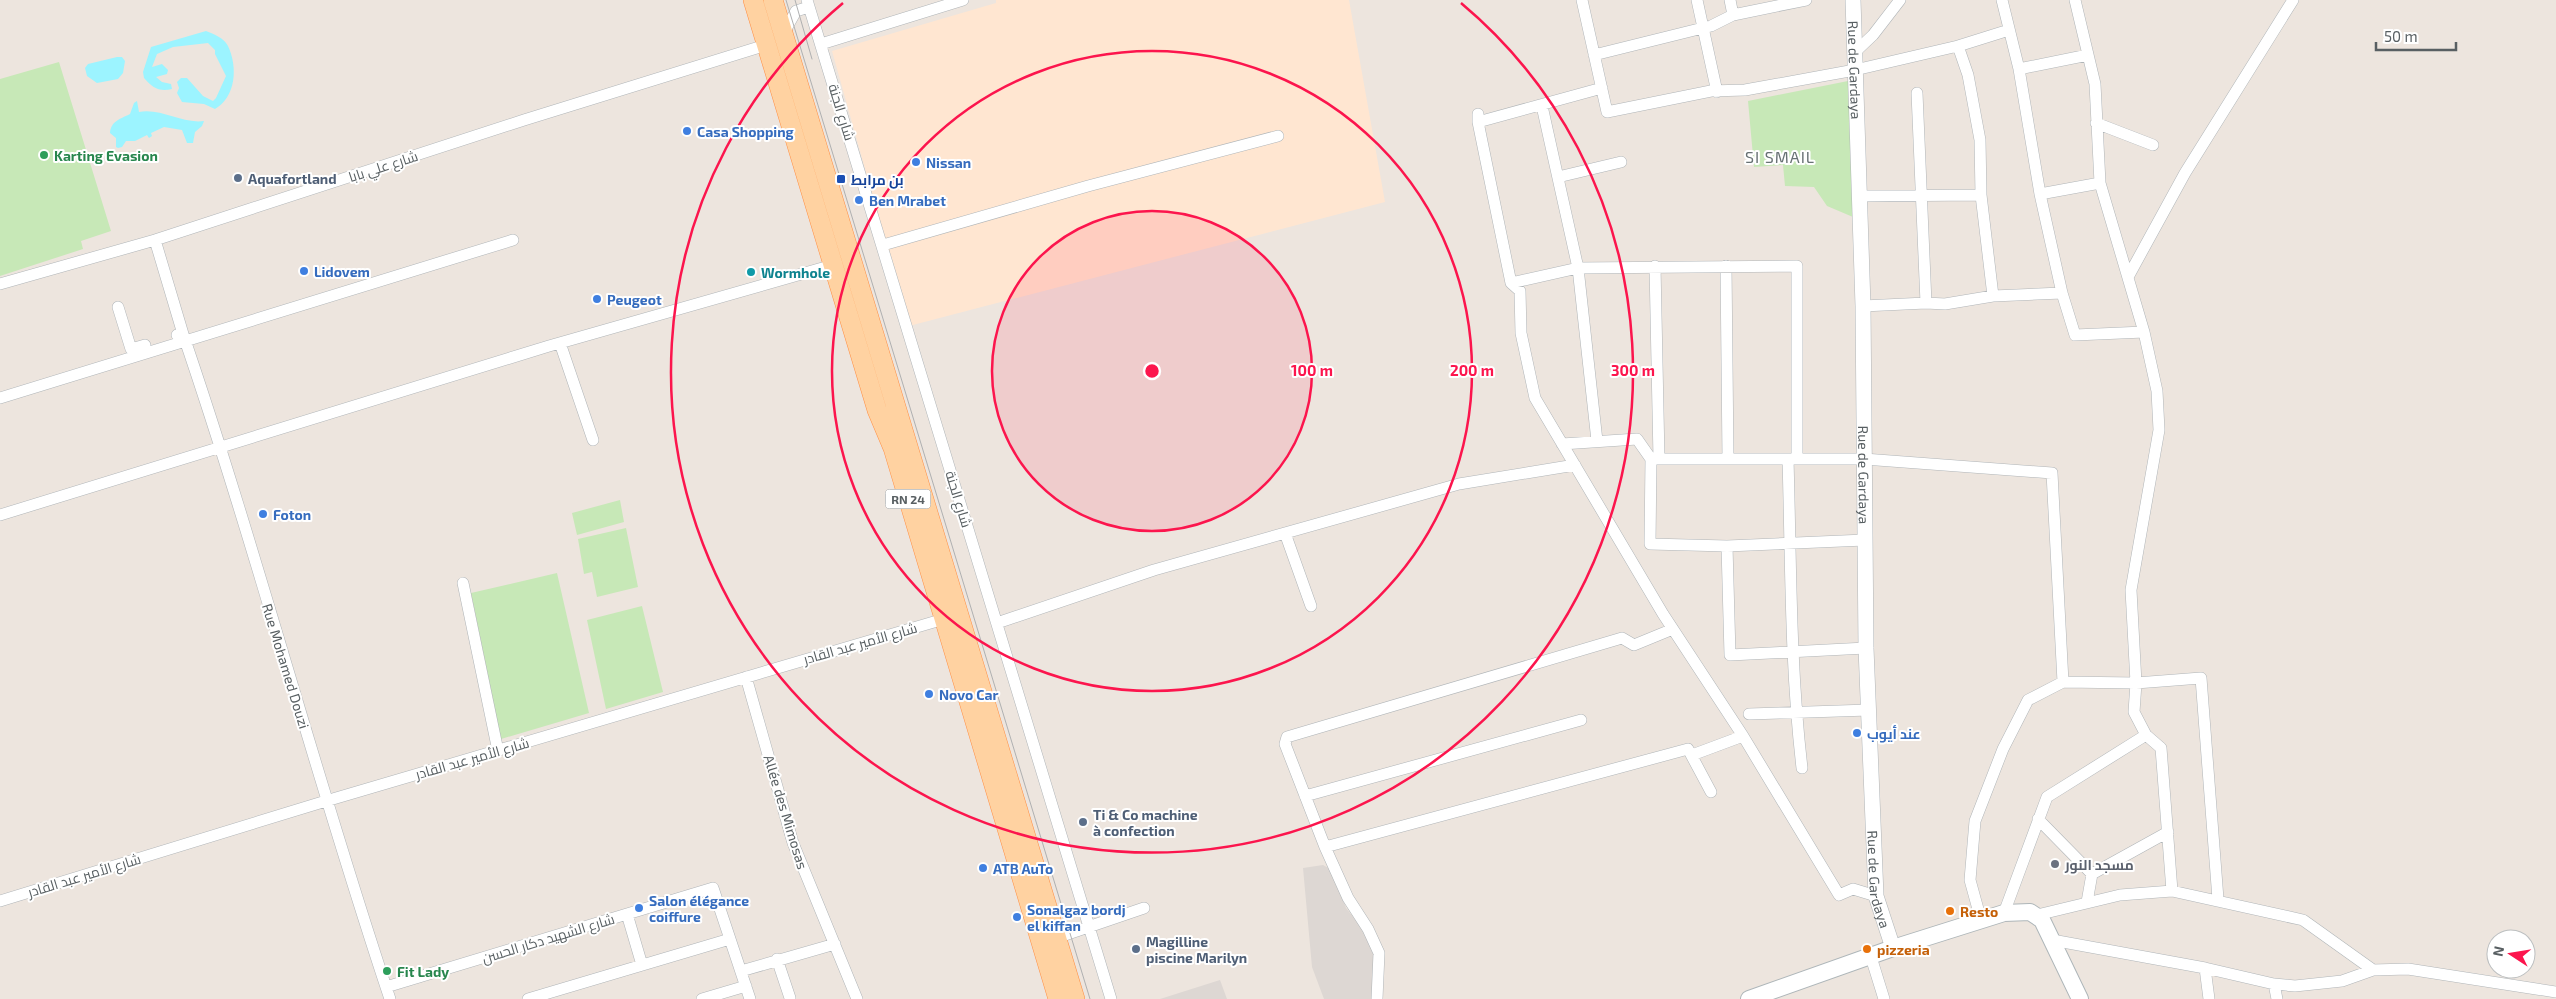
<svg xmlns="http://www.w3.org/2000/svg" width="2556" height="999" font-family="'Exo 2',Cairo,sans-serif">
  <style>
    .commercial { fill: #ffe6d1 }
    .industrial { fill: #ddd7d3 }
    .green { fill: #c7e8b7 }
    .water { fill: #9cf4ff }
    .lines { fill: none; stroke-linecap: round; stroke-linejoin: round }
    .minor-casing { stroke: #b0b5b8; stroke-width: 12 }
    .tertiary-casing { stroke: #b0b5b8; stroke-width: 16 }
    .secondary-casing { stroke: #aeb6b9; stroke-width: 18 }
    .primary-casing { stroke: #ff8f45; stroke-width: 20 }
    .minor { stroke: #fff; stroke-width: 11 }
    .tertiary { stroke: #fff; stroke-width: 15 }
    .secondary { stroke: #fff; stroke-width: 16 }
    .primary { stroke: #ffd2a1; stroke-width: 19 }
    .tram { stroke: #afb0b1; stroke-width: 1 }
    .ring { fill: none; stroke: #fc154d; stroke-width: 2.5 }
    .shop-dot { fill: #3f7fe0; stroke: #fff; stroke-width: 2 }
    .leisure-dot { fill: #2e9e5b; stroke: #fff; stroke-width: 2 }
    .service-dot { fill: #5c6f8a; stroke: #fff; stroke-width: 2 }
    .transit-dot { fill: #1a4fb4; stroke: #fff; stroke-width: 2 }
    .culture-dot { fill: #0f9aa8; stroke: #fff; stroke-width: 2 }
    .worship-dot { fill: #6b7280; stroke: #fff; stroke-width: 2 }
    .food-dot { fill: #e8710a; stroke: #fff; stroke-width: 2 }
    .labels { text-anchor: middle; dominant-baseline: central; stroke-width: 4; stroke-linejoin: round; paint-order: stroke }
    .shield { fill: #fff; stroke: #8a8f91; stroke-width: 1 }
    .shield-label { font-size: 12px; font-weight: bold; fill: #585f62 }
    .street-label { font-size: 14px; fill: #585f62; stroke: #fff }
    .shop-label { font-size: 14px; font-weight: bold; fill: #366cbe; stroke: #fff; text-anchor: start }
    .leisure-label { font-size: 14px; font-weight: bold; fill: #27864d; stroke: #fff; text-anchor: start }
    .service-label { font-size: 14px; font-weight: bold; fill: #4e5e75; stroke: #fff; text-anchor: start }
    .transit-label { font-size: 14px; font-weight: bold; fill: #164399; stroke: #fff; text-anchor: start }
    .culture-label { font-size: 14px; font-weight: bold; fill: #0d838f; stroke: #fff; text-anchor: start }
    .worship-label { font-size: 14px; font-weight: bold; fill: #5b616d; stroke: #fff; text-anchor: start }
    .food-label { font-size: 14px; font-weight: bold; fill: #c56008; stroke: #fff; text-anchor: start }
    .quarter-label { font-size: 16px; letter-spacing: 1px; fill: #687274; stroke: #fff }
    .centre { fill: #fc154d; stroke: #fff; stroke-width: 2.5 }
    .ring-label { font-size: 15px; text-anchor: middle; font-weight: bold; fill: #fc154d; stroke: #fff; stroke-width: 4; stroke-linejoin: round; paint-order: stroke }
  </style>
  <rect width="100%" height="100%" fill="#ede5de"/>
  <!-- commercial -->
  <path class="commercial" d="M996,0H1349L1385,202L909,326L832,51L996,3Z"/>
  <!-- industrial -->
  <path class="industrial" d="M1323,865L1332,870L1346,908L1366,933L1376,962L1372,999H1324L1312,967L1303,868Z
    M1220,980L1227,999H1160Z"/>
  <!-- green -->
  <path class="green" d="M59,62L111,231L81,241L83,249L0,276V79Z
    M1848,81L1853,217L1827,206L1814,187L1785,186L1783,165L1754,167L1748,101Z
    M620,500L624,522L577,535L572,513Z
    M626,528L638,587L597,597L592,572L584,574L578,539Z
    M557,573L589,713L501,739L471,593Z
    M642,606L663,692L606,709L587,620Z"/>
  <!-- water -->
  <path class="water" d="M206,31C214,34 224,38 228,46C238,67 236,97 215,109L204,104L182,102L177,93L179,88L177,82L181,78H187L203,96L213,101L216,98L226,76L215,54V50L208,43L173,47L157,54L152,67L162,64L168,70L167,74L156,77L162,82L171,84L172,89C159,92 153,88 144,78L143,72L151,47Z
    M117,57H122L125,61L123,73L118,79L97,83L87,76L85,68L88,64Z
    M137,101L139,112C162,108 181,124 204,121L202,126L195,132L193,143H187L182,130L164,127L151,133L152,136L149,138L147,135L135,141H126L122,147L118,148L116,147V138L110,133C111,121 120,119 130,114L134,103Z"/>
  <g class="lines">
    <!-- minor casing -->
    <g class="minor-casing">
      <path id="minor" d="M807,0L1111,999
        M1582,0L1607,112L1711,91L1745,90L1855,70L1958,46L2009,30
        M1697,0L1717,92
        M1730,0L1733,15
        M2002,0L2019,69L2040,194L2062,293L2075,335L2144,332
        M2075,0L2095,84L2100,183L2144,332L2157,391L2159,430L2131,590L2136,683L2134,712L2146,735L2161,748L2172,891
        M785,36L787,27L796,11L809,7
        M821,44L963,0
        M1958,46L1968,75L1980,140L1981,195L1993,296
        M1854,53L1873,35L1900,0
        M1594,55L1711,26L1733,15L1806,0
        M2019,69L2088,55
        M1917,93L1926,303
        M1542,106L1578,268L1597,441
        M1478,114V122L1511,283L1578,268L1797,266V459
        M1478,122L1602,88
        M2096,123L2153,145
        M1558,177L1621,162
        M2040,194L2100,183
        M1859,196L1981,195
        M155,240L183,334L177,335
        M883,245L1088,186L1278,136
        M1655,266L1659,459
        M1726,266L1728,459
        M2128,277L2185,173L2293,0
        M1511,283L1520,291L1521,333L1535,398L1663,614L1743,736L1839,895L1853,889L1876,896
        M0,284L155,240L524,120L766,45
        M1863,306L1926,303L1945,304L1993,296L2062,293
        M118,307L131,349L145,345
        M183,334C258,554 316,779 390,999
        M560,343L593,440
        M0,398L513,240
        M1562,444L1637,439L1651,459L1650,544L1727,546L1865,540
        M1651,459H1864L2052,473L2063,682
        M1788,459C1791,562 1790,666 1802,768
        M0,515L549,346L833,265
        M1285,533L1311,606
        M1727,546L1730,655L1866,648
        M463,583L498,751
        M997,623L1154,570L1459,484L1575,465
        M746,677L793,843L857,999
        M1749,714L1869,710
        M1692,755L1743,736
        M1305,796L1581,720
        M2038,819L2092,874
        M1325,847L1688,749L1711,792
        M0,901L326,801L944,619
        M2087,902L2092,874L2168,832
        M2004,913L2047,797L2146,735
        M627,914L642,965
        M2037,915L2120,895L2172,891L2303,920L2373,970
        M1981,920L1970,880L1975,821L2003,749L2028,700L2063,682L2136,683L2201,678L2218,899
        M1056,938L1144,908
        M2052,940L2205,968L2274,984L2295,986L2342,981L2373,970L2408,969L2556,992
        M1871,957L1884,999
        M777,959L790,998
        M2205,968L2209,999
        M741,971L835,944
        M2274,984L2277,999
        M386,987L713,888L750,999
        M528,999L730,939
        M702,999L746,986
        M1377,999L1379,953L1368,929L1348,898L1325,847L1285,744L1287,737L1622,638L1634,645L1673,629"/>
    </g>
    <!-- tertiary casing -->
    <g class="tertiary-casing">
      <g id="tertiary">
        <path id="s1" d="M1853,0L1863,306L1866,648L1876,896L1893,948"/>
      </g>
    </g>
    <!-- secondary casing -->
    <g class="secondary-casing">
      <path id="secondary" d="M1749,999L1893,948L2004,913L2030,912L2042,920L2080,999"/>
    </g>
    <!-- primary casing -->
    <g class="primary-casing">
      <path id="primary" d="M753,0L877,410L893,448L1058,999
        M773,0L1075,999"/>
    </g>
    <!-- minor -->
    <use href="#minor" class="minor"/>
    <!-- tertiary -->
    <use href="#tertiary" class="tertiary"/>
    <!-- secondary -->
    <use href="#secondary" class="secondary"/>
    <!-- primary -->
    <use href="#primary" class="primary"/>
    <!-- tram -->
    <path class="tram" d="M786,0L1090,999
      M795,0L812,59"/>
  </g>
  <!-- distance rings -->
  <circle cx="1152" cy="371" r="160" fill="#fc154d" fill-opacity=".12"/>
  <g class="ring">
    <circle cx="1152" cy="371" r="160"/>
    <circle cx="1152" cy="371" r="320"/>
    <path d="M1461 3A481 481 0 1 1 843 3"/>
  </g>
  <!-- markers -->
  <g class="shop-dot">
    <circle cx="687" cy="131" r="5"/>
    <circle cx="916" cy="162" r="5"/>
    <circle cx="859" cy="200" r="5"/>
    <circle cx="304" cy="271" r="5"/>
    <circle cx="597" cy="299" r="5"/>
    <circle cx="263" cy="514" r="5"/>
    <circle cx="929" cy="694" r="5"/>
    <circle cx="1857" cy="733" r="5"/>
    <circle cx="983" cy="868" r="5"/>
    <circle cx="639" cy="908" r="5"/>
    <circle cx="1017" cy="917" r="5"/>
  </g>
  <g class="leisure-dot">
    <circle cx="44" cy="155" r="5"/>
    <circle cx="387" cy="971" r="5"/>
  </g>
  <g class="service-dot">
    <circle cx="238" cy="178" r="5"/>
    <circle cx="1083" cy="822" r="5"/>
    <circle cx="1136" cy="949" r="5"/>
  </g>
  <rect class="transit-dot" x="836" y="174" width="10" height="10" rx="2.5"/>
  <circle class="culture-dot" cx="751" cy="272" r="5"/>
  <circle class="worship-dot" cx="2055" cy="864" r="5"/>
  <g class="food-dot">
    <circle cx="1950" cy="911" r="5"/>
    <circle cx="1867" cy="949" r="5"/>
  </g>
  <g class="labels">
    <!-- shield labels -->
    <rect class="shield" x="885.5" y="489.5" width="45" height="19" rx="4"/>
    <g class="shield-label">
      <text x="908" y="499">RN 24</text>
    </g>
    <!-- street labels -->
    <g class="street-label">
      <text stroke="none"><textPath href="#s1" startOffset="70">Rue de Gardaya</textPath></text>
      <text transform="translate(842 112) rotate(73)">شارع الجنة</text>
      <text transform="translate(383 166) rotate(-18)">شارع علي بابا</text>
      <text stroke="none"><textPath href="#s1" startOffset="475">Rue de Gardaya</textPath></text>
      <text transform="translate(959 499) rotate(73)">شارع الجنة</text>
      <text transform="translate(860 643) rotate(-16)">شارع الأمير عبد القادر</text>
      <text transform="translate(286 666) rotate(73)">Rue Mohamed Douzi</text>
      <text transform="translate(472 758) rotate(-16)">شارع الأمير عبد القادر</text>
      <text transform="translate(786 812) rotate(73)">Allée des Mimosas</text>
      <text transform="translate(84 875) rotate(-17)">شارع الأمير عبد القادر</text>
      <text stroke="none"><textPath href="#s1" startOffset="880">Rue de Gardaya</textPath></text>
      <text transform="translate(548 938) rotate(-17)">شارع الشهيد دكار الحسن</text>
    </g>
    <!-- shop labels -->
    <g class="shop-label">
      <text x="697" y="131">Casa Shopping</text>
      <text x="926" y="162">Nissan</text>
      <text x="869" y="200">Ben Mrabet</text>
      <text x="314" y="271">Lidovem</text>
      <text x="607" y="299">Peugeot</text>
      <text x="273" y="514">Foton</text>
      <text x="939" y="694">Novo Car</text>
      <text x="1867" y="733">عند أيوب</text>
      <text x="993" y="868">ATB AuTo</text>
      <text x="649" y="900">Salon élégance<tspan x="649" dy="16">coiffure</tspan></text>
      <text x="1027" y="909">Sonalgaz bordj<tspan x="1027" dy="16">el kiffan</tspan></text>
    </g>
    <!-- leisure labels -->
    <g class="leisure-label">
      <text x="54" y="155">Karting Evasion</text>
      <text x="397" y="971">Fit Lady</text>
    </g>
    <!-- service labels -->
    <g class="service-label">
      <text x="248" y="178">Aquafortland</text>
      <text x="1093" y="814">Ti &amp; Co machine<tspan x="1093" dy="16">à confection</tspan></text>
      <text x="1146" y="941">Magilline<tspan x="1146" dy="16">piscine Marilyn</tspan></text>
    </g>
    <!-- transit labels -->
    <g class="transit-label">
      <text x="851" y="179">بن مرابط</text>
    </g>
    <!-- culture labels -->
    <g class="culture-label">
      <text x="761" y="272">Wormhole</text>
    </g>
    <!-- worship labels -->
    <g class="worship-label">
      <text x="2065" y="864">مسجد النور</text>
    </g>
    <!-- food labels -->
    <g class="food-label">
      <text x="1960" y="911">Resto</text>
      <text x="1877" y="949">pizzeria</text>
    </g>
    <!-- quarter labels -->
    <g class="quarter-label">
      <text x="1780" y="156">SI SMAIL</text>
    </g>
  </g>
  <circle cx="1152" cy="371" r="8" class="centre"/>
  <g class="ring-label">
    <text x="1312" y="376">100 m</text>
    <text x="1472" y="376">200 m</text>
    <text x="1633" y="376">300 m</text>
  </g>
  <!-- north arrow -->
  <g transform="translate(2511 954) rotate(282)"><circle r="24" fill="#ffffff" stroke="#bcbfc0"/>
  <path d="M0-4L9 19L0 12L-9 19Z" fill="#fc154d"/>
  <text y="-8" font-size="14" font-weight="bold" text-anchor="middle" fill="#585f62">N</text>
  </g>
  <!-- scale -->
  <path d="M2376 42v8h80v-8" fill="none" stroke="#585f62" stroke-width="2.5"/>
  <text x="2384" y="42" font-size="15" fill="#585f62" stroke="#ffffff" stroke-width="4" paint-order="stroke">50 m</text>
</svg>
